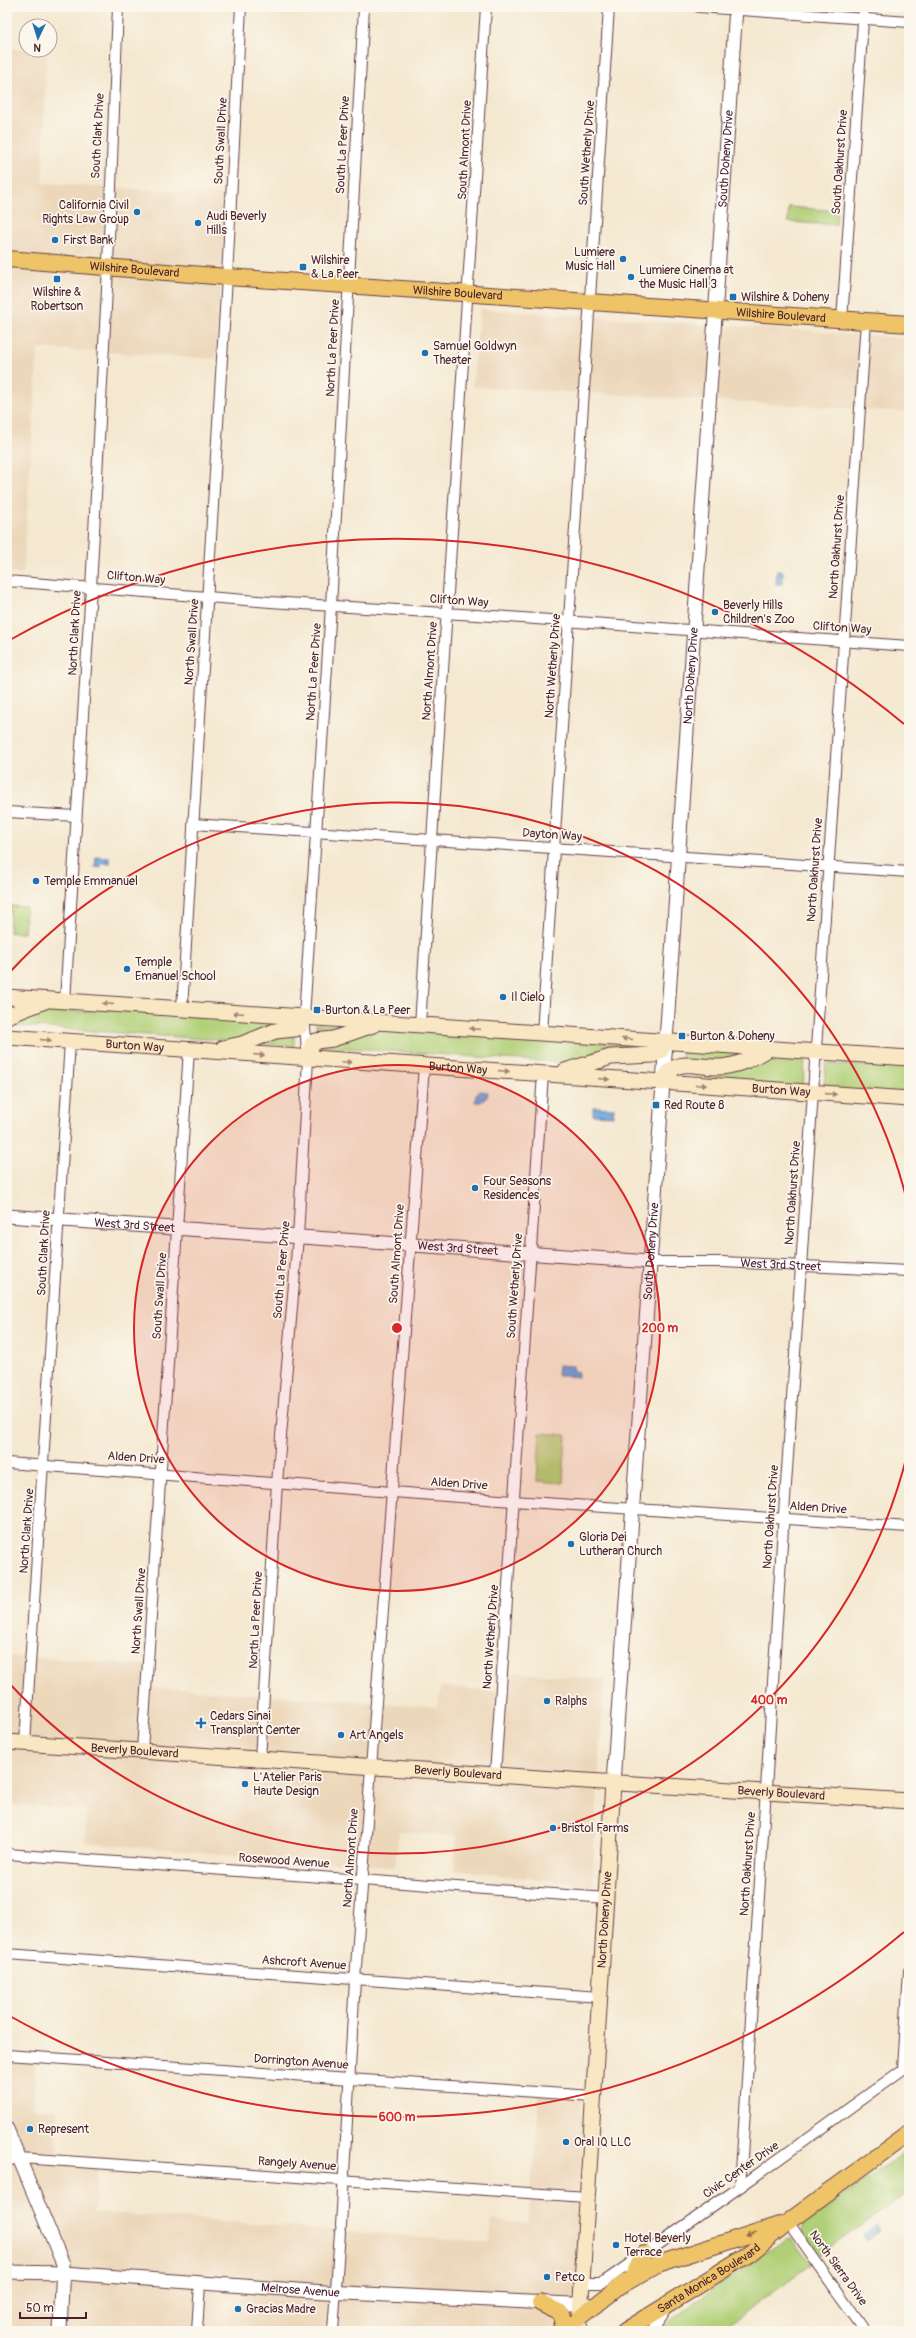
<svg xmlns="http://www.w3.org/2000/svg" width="916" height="2338" font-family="Pangolin,sans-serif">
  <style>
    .built { fill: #ecd7ba }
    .green { fill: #b0cf76; stroke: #7d7750 }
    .water { fill: #6da4db; stroke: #5c6283 }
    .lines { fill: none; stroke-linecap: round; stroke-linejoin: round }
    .minor-casing { stroke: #643d44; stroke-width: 12 }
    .tertiary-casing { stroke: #643d44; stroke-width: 15 }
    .secondary-casing { stroke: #643d44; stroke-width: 17 }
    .primary-casing { stroke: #643d44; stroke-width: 18 }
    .minor { stroke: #fff; stroke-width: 10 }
    .tertiary { stroke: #fff; stroke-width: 13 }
    .secondary { stroke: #f9e7c3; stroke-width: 15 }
    .primary { stroke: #efc469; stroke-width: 16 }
    .oneway { fill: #a28377 }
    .oneway2 { fill: #946947 }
    .ring { fill: none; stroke: #d62828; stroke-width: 2 }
    .poi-dot { fill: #1f6fb2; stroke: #fbf7ec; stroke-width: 1.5 }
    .labels { text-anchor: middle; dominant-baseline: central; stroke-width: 3.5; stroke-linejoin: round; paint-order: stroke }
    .street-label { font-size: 12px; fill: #4a1f2b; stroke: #fbf7ec }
    .poi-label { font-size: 12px; fill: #4a1f2b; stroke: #fbf7ec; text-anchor: start }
    .centre { fill: #d62828; stroke: #fbf7ec; stroke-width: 2 }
    .ring-label { font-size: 12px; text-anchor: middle; font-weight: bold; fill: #d62828; stroke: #fbf7ec; stroke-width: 3.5; stroke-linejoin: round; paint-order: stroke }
  </style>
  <rect width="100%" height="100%" fill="#fbf7ec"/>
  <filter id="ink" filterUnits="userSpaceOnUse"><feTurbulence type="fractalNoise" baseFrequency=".025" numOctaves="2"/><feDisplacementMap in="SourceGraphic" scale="8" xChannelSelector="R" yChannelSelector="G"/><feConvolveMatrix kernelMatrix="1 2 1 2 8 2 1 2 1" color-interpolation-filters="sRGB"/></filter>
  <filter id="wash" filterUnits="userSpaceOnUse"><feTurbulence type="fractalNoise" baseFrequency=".012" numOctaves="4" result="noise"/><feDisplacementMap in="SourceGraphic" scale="16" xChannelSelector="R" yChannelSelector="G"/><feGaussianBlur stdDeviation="0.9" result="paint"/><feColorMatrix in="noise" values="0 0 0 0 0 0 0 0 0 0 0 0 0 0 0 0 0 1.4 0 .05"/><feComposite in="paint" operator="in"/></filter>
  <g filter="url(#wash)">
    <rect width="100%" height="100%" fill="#f4e8d0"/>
    <!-- built -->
    <path class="built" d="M7,49L47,50L42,183L227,195L216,359L38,348L23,574L7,573Z
      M480,309L909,338V412L472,386Z
      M7,1656L152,1665L149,1687L438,1707L440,1686L512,1693L514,1672L604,1680L592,1885L454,1870L457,1836L399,1831L395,1867L85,1843L87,1810L7,1804Z
      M7,2055L36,2057L33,2107L57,2109V2161L98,2163L94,2212L490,2242L492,2219L528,2223L539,2092L582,2096L581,2331H7Z"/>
    <!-- green -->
    <path class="green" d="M789,207L837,211L836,225L788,222Z
      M11,906L26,907L24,933L9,932Z
      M43,1009L86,1012L103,1009L294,1022L234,1041L7,1025V1019Z
      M316,1024L355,1026L316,1037Z
      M380,1028L634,1045L647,1050L580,1064L317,1046Z
      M294,1033V1046L260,1043Z
      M682,1050L745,1053L744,1058L681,1062Z
      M777,1056L805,1058L803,1087C777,1085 699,1083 680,1070Z
      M880,1063L909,1065V1090L896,1093L824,1088L826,1064L872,1066Z
      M540,1433L566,1435L563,1483L537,1481Z
      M909,2149V2191L820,2255L803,2231L806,2223Z
      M787,2238L791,2239L811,2264L719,2331H659L663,2325Z"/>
    <!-- water -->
    <path class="water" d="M777,571H783V584H776Z
      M96,857L110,858V864L101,863V868L95,867Z
      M480,1091L488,1092L487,1097L481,1102H475L476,1095Z
      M593,1107L614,1108L613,1116L593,1115Z
      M558,1365L573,1366V1371L579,1372L578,1377L557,1375Z
      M876,2225L880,2231L867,2241L863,2235Z"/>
  </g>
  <g filter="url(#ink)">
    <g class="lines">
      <!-- minor casing -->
      <g class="minor-casing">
        <g id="minor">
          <path d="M699,7L909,22"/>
          <path d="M842,320L864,7"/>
          <path d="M7,581L270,602L508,617L909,646"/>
          <path d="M7,812L76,816"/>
          <path d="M193,824L909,872"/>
          <path d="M65,1001L91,588L107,289L118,7"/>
          <path d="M182,1009L227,277L241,7"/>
          <path d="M420,1025L486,7"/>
          <path d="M542,1033L609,7"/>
          <path id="s1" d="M650,1262H722L909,1271"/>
          <path d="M7,1463L513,1501L909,1527"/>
          <path d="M25,1743L70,1042"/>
          <path d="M142,1751L189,1050"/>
          <path d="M260,1759L277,1483L298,1237L308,1059L304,1017L331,606L364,7"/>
          <path d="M495,1775L543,1074"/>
          <path d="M7,1854L607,1898"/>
          <path d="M7,1954L600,1997"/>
          <path d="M7,2055L593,2096"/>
          <path d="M903,2069L909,1971"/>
          <path d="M7,2161L19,2158L35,2159L586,2197"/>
          <path d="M740,2187L783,1528L866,321"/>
          <path d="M788,2222L865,2331"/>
          <path d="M341,2226L355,1980L424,1066"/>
          <path d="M582,2283H600L605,2281L740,2187L909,2065"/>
          <path d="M197,2331L200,2284"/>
          <path d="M333,2331L340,2232"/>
          <path d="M652,2331L667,2308"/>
        </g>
      </g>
      <!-- tertiary casing -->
      <g class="tertiary-casing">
        <g id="tertiary">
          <path id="s2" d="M7,1216L650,1262"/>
          <path id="s3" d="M613,1783L666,1041L736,7"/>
          <path d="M7,2129L63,2264L60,2331"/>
          <path id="s4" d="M7,2272L64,2273L325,2292L591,2305"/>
        </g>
      </g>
      <!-- secondary casing -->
      <g class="secondary-casing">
        <g id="secondary">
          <path d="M7,997L909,1058"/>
          <path d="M7,1016L45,1001"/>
          <path id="s5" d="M7,1037L909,1099"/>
          <path d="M223,1048L242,1044L275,1031L295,1029L300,1027L304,1017"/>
          <path d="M308,1059L312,1044L316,1041L333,1039L373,1025"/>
          <path d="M565,1071L611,1057L653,1055L661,1051L666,1041"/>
          <path d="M662,1083C677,1051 701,1072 728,1066C743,1064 755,1056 768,1049"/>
          <path id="s6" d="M7,1742L554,1779L909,1801"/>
          <path id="s7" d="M579,2331L613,1783"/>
        </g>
      </g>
      <!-- primary casing -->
      <g class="primary-casing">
        <g id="primary">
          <path id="s8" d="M7,259L227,277L909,324"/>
          <path d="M633,2276L644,2254"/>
          <path d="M540,2303L561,2313L564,2324L560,2331"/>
          <path d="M563,2331L620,2286L658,2264L779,2225"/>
          <path id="s9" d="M625,2331L749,2254L788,2222L909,2133"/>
        </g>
      </g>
      <!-- minor -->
      <use href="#minor" class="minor"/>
      <!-- tertiary -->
      <use href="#tertiary" class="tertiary"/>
      <!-- secondary -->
      <use href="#secondary" class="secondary"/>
      <!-- primary -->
      <use href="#primary" class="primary"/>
    </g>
    <!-- one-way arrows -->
    <defs><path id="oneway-solid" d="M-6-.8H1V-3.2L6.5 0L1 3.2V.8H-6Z"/></defs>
    <g class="oneway">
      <use href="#oneway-solid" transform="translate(108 1004) rotate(-176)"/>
      <use href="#oneway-solid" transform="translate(238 1013) rotate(-176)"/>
      <use href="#oneway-solid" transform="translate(475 1029) rotate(-176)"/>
      <use href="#oneway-solid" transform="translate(627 1039) rotate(-176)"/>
      <use href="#oneway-solid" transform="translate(46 1040) rotate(4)"/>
      <use href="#oneway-solid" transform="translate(259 1055) rotate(5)"/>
      <use href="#oneway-solid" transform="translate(346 1062) rotate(3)"/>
      <use href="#oneway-solid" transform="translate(504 1071) rotate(4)"/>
      <use href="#oneway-solid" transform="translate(604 1079) rotate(4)"/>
      <use href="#oneway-solid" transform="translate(701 1085) rotate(3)"/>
      <use href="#oneway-solid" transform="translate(831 1094) rotate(4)"/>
    </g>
    <use class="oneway2" href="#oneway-solid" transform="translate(751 2234) rotate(161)"/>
  </g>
  <!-- distance rings -->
  <circle cx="397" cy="1328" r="263" fill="#d62828" fill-opacity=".12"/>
  <g class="ring">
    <circle cx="397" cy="1328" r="263"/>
    <path d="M908 1451A526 526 0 0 1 9 1683M9 973A526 526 0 0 1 908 1205"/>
    <path d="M904 1932A789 789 0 0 1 8 2015M8 641A789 789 0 0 1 904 724"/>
  </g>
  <!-- markers -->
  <g class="poi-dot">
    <circle cx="137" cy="212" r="4"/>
    <circle cx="198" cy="223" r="4"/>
    <circle cx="55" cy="240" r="4"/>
    <circle cx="623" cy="259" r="4"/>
    <rect x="299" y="263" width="8" height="8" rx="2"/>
    <circle cx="631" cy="277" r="4"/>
    <rect x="53" y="275" width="8" height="8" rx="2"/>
    <rect x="729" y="293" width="8" height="8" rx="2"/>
    <circle cx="425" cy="353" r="4"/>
    <circle cx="715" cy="612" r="4"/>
    <circle cx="36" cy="881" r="4"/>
    <circle cx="127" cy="969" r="4"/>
    <circle cx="503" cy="997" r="4"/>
    <rect x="313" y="1006" width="8" height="8" rx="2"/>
    <rect x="678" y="1032" width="8" height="8" rx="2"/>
    <rect x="652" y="1101" width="8" height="8" rx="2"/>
    <circle cx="475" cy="1188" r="4"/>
    <circle cx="571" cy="1544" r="4"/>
    <circle cx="547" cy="1701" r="4"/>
    <path d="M199 1717h4v4h4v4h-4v4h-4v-4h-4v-4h4z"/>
    <circle cx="341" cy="1735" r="4"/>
    <circle cx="245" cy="1784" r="4"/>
    <circle cx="553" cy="1828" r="4"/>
    <circle cx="30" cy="2129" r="4"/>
    <circle cx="566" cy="2142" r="4"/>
    <circle cx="616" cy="2245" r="4"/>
    <circle cx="547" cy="2277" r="4"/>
    <circle cx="238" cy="2309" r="4"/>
  </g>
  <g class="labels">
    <!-- street labels -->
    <g class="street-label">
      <text transform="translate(98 136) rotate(-87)">South Clark Drive</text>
      <text transform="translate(221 141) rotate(-87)">South Swall Drive</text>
      <text transform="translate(343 145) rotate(-87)">South La Peer Drive</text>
      <text transform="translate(465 150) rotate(-87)">South Almont Drive</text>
      <text transform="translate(587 153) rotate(-86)">South Wetherly Drive</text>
      <text stroke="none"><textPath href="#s3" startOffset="1628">South Doheny Drive</textPath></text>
      <text transform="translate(840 162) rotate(-86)">South Oakhurst Drive</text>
      <text stroke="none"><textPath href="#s8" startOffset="128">Wilshire Boulevard</textPath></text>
      <text stroke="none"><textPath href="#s8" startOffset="452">Wilshire Boulevard</textPath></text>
      <text stroke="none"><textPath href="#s8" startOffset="776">Wilshire Boulevard</textPath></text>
      <text transform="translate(333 348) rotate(-87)">North La Peer Drive</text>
      <text transform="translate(837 547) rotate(-86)">North Oakhurst Drive</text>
      <text transform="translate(136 578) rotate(5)">Clifton Way</text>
      <text transform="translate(459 601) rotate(4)">Clifton Way</text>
      <text transform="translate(842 628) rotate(4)">Clifton Way</text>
      <text transform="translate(75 633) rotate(-87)">North Clark Drive</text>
      <text transform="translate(192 642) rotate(-86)">North Swall Drive</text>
      <text transform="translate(553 666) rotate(-86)">North Wetherly Drive</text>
      <text transform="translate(430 671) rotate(-86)">North Almont Drive</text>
      <text transform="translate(314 672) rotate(-86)">North La Peer Drive</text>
      <text stroke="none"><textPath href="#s3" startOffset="1110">North Doheny Drive</textPath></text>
      <text transform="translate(552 835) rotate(4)">Dayton Way</text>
      <text transform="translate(815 870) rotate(-86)">North Oakhurst Drive</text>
      <text stroke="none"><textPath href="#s5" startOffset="128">Burton Way</textPath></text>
      <text stroke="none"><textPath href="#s5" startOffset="452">Burton Way</textPath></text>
      <text stroke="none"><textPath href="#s5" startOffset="776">Burton Way</textPath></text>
      <text transform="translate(793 1193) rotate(-86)">North Oakhurst Drive</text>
      <text stroke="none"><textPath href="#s2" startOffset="128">West 3rd Street</textPath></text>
      <text stroke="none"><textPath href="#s2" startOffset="452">West 3rd Street</textPath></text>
      <text stroke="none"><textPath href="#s3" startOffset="533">South Doheny Drive</textPath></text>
      <text transform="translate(44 1253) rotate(-87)">South Clark Drive</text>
      <text transform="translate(397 1254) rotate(-86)">South Almont Drive</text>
      <text stroke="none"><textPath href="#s1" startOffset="131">West 3rd Street</textPath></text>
      <text transform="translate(282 1270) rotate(-85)">South La Peer Drive</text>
      <text transform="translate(515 1286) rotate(-86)">South Wetherly Drive</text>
      <text transform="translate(160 1296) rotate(-86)">South Swall Drive</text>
      <text transform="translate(136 1458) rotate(4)">Alden Drive</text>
      <text transform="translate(459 1484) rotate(4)">Alden Drive</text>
      <text transform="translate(818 1508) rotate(4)">Alden Drive</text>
      <text transform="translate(771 1517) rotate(-86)">North Oakhurst Drive</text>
      <text transform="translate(27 1531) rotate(-86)">North Clark Drive</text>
      <text transform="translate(139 1611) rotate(-86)">North Swall Drive</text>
      <text transform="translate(256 1620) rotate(-87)">North La Peer Drive</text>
      <text transform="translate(491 1637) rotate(-86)">North Wetherly Drive</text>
      <text stroke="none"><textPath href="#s6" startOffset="128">Beverly Boulevard</textPath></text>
      <text stroke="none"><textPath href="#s6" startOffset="452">Beverly Boulevard</textPath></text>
      <text stroke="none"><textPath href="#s6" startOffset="776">Beverly Boulevard</textPath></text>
      <text transform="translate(351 1858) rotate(-86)">North Almont Drive</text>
      <text transform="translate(284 1861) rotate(4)">Rosewood Avenue</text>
      <text transform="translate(748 1864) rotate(-86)">North Oakhurst Drive</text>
      <text stroke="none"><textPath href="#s7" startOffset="412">North Doheny Drive</textPath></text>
      <text transform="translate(304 1963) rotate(4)">Ashcroft Avenue</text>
      <text transform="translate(301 2062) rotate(4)">Dorrington Avenue</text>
      <text transform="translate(297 2164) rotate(4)">Rangely Avenue</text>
      <text transform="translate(741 2170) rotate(-35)">Civic Center Drive</text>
      <text transform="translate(838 2268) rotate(54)">North Sierra Drive</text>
      <text stroke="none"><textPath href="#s9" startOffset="99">Santa Monica Boulevard</textPath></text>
      <text stroke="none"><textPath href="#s4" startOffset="294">Melrose Avenue</textPath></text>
    </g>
    <!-- poi labels -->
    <g class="poi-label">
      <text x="129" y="205" text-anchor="end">California Civil<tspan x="129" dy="14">Rights Law Group</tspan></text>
      <text x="206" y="216">Audi Beverly<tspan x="206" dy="14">Hills</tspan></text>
      <text x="63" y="240">First Bank</text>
      <text x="615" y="252" text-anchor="end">Lumiere<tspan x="615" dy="14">Music Hall</tspan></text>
      <text x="311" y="260">Wilshire<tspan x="311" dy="14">&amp; La Peer</tspan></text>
      <text x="639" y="270">Lumiere Cinema at<tspan x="639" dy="14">the Music Hall 3</tspan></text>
      <text x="57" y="292" text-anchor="middle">Wilshire &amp;<tspan x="57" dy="14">Robertson</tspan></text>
      <text x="741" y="297">Wilshire &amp; Doheny</text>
      <text x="433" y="346">Samuel Goldwyn<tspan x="433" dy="14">Theater</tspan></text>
      <text x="723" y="605">Beverly Hills<tspan x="723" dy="14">Children's Zoo</tspan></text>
      <text x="44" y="881">Temple Emmanuel</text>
      <text x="135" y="962">Temple<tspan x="135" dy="14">Emanuel School</tspan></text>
      <text x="511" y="997">Il Cielo</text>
      <text x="325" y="1010">Burton &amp; La Peer</text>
      <text x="690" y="1036">Burton &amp; Doheny</text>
      <text x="664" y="1105">Red Route 8</text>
      <text x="483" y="1181">Four Seasons<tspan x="483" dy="14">Residences</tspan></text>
      <text x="579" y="1537">Gloria Dei<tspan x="579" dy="14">Lutheran Church</tspan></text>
      <text x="555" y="1701">Ralphs</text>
      <text x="210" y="1716">Cedars Sinai<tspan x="210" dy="14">Transplant Center</tspan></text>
      <text x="349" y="1735">Art Angels</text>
      <text x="253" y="1777">L'Atelier Paris<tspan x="253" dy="14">Haute Design</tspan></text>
      <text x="561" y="1828">Bristol Farms</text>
      <text x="38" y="2129">Represent</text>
      <text x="574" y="2142">Oral IQ LLC</text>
      <text x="624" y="2238">Hotel Beverly<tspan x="624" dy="14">Terrace</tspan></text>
      <text x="555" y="2277">Petco</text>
      <text x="246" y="2309">Gracias Madre</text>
    </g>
  </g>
  <circle cx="397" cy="1328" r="6" class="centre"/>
  <g class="ring-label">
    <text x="660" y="1332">200 m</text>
    <text x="769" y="1704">400 m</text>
    <text x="397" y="2121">600 m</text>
  </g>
  <!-- margin -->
  <rect width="916" height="2338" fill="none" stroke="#fbf7ec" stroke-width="24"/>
  <!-- north arrow -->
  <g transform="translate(38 38) rotate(184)"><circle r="19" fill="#fbf7ec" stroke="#b4a19f"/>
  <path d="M0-3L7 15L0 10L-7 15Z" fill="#1f6fb2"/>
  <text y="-6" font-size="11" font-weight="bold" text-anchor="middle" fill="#4a1f2b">N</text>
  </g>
  <!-- scale -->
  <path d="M20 2312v6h66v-6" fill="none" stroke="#4a1f2b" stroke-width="2"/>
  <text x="26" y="2312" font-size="12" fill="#4a1f2b" stroke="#fbf7ec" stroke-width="3" paint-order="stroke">50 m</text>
</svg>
